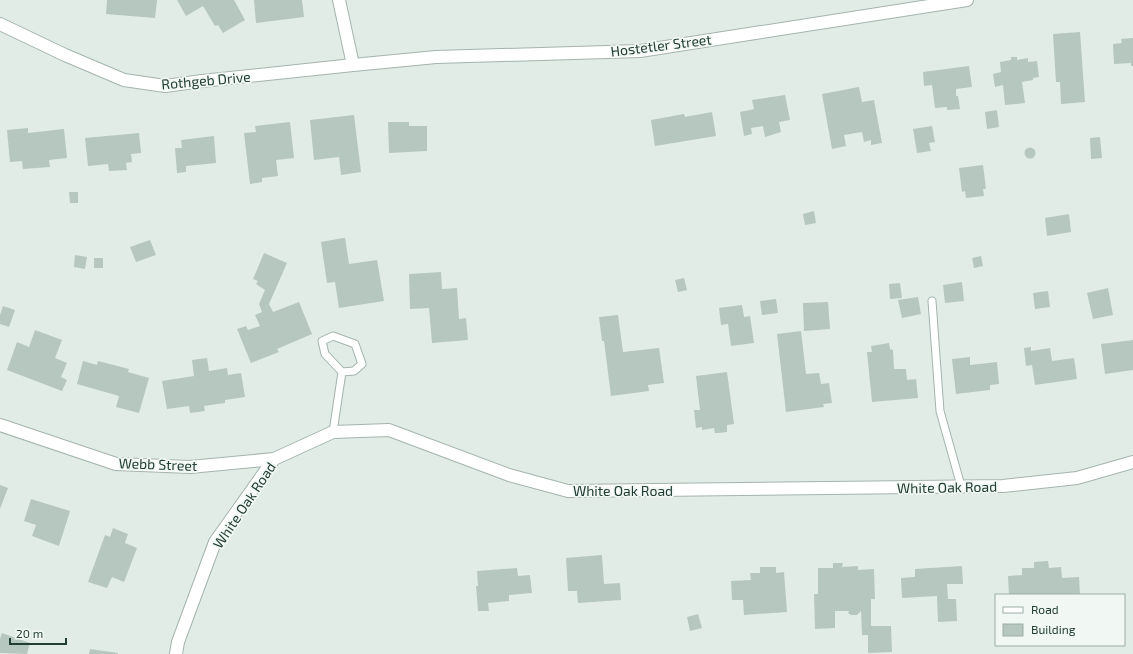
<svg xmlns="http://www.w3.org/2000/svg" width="1133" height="654" font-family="'Exo 2',sans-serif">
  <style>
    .building { fill: #b6c7bf }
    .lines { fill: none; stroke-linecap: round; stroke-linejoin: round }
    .service-casing { stroke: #a4b4ad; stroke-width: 9 }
    .minor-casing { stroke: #a4b4ad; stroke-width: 14 }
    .tertiary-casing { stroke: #a4b4ad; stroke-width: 14 }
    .service { stroke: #fff; stroke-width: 7 }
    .minor { stroke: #fff; stroke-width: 12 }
    .tertiary { stroke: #fff; stroke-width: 12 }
    .labels { text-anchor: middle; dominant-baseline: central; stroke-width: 3.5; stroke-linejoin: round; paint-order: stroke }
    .street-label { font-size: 14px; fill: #213d34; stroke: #f1f8f4 }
  </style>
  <rect width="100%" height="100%" fill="#e1ece6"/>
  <!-- building -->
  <path class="building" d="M107,0H157L155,18L106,14Z
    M177,0H234L245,20L223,33L218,25L215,26L203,6L186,16Z
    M254,0H302L304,17L256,23Z
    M1080,32L1085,102L1061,104L1060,82H1056L1053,34Z
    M1133,38V66H1131V63L1114,64L1113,44L1122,43L1121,39Z
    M1011,57H1017V60L1028,58V62L1037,61L1039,77L1033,78V80L1022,82L1025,103L1005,105L1003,85L995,87L993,74L1001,72L1000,62L1011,60Z
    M969,66L972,87L956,89V96H958L960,109L947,110V107L935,108L932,85L924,86L923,72Z
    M859,87L862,102L874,100L882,143L871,145V140L864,142L862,132L844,135L846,146L832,149L822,94Z
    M785,95L790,120L779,122L781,132L765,137L763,126L751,128L752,134L744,136L740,112L754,109L752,100Z
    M997,110L999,127L987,129L985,112Z
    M712,112L716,136L655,146L651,120L684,114L685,117Z
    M354,115L361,172L341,175L339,157L314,160L310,120Z
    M290,122L294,158L276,160L278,176L262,178V182L250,184L244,133L256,132L255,126Z
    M388,122H409V126H427V151L389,153Z
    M932,126L935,142L929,143L931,151L917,153L913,129Z
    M28,128V133L64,129L67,158L49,160L50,167L23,169L22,161L10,162L7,130Z
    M139,133L141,153L131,154L132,162L126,163L127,170L109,171L108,164L88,166L85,138Z
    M214,136L216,163L186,166V172L177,173L175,148H182L181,140Z
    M1100,137L1102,158L1091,159L1090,138Z
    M1024.5 153a5.5 5.5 0 1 1 11 0a5.5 5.5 0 1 1-11 0Z
    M983,165L986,189H983L984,196L966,198L965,191L962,192L959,168Z
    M69,192H78V203H70Z
    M814,211L816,223L805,225L803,214Z
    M1069,214L1071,232L1047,236L1045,218Z
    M343,238H345L349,264L377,260L384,301L339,308L335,282L327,283L321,242Z
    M150,240L156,255L136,262L130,247Z
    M264,253L287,263L269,304L273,312L299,302L312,334L277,349L279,352L251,363L237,329L246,326L248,330L260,326L255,315L262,312L259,304L265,290L256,284L258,281L253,279Z
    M75,255L87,257L85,269L74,267Z
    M981,256L983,266L974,268L972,258Z
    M94,258H103V268H94Z
    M441,272L442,289L457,288L459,319L466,318L468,340L432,343L429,308L410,309L409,274Z
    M684,278L687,290L678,292L675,280Z
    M962,282L964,301L945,303L943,285Z
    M900,283L902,298L890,299L889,284Z
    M1108,288L1113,315L1093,319L1087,293Z
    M1048,291L1050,307L1035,309L1033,293Z
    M918,297L921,314L902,318L898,300Z
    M776,299L778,313L762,315L760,301Z
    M828,302L830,329L804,331L803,303Z
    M742,305L744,317L750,316L754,343L731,346L728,324L721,325L719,308Z
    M3,306L15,310L9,327L0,324V315Z
    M618,315L623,352L659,348L664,383L648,385L649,391L611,396L604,341H602L599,317Z
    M35,330L62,340L55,358L67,363L61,377L67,380L62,391L7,370L17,342L29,347Z
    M801,331L806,374L819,373L821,384L829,383L832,403L823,404L824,407L786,412L777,334Z
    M1133,340V370L1105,374L1101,344Z
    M889,343L890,349L893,350L894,369H906L907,380L916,379L918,398L872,402L867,352H872L871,346Z
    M1031,347V351L1050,348L1052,361L1074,358L1077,379L1035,385L1032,365L1026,366L1024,348Z
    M970,357V365L997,362L999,384L990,385V390L956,394L952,359Z
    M207,358L209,371L227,368L228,375L241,373L245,397L225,400V403L204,406L205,411L190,413L189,406L167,409L162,381L194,376L192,360Z
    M83,361L97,365L98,361L129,369L128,372L149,378L139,413L116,407L119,396L77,384Z
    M727,372L734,424L727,425V432L718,433H715L714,428L702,430V427L696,428L694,410H700L696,376Z
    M0,485L8,488L0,509Z
    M31,499L70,511L59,546L32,536L36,525L24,521Z
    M113,528L128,534L125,543L137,548L124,582L112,577L107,588L88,582L105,535L110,537Z
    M602,555L604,584L620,583L621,600L578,603L577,591H568L566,558Z
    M1048,561L1049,568L1061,567L1062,578L1079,577L1080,595H1009L1008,576L1022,575V568H1034V562Z
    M833,563H843L842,567L858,566V570L874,569L875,599H871V626H891L892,652L868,653V635H862L861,611L857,615H851L848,613L849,611H835V628L815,629L814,594H818V568H833Z
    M962,566L963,584H947L948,599H956L957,621L938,622L937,596L902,598L901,578L915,577V569Z
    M760,567H776V573L784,572L787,612L744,615L743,600H732L731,581L751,580L750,573H760Z
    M517,568L518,576L530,575L532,593L509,595V601L488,603L489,611H478L476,586H478L477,571Z
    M698,614L702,628L690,631L687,617Z
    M2,633L30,643L27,654L0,653V639Z
    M90,649L118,653V654H89Z"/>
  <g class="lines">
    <!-- service casing -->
    <g class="service-casing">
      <path id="service" d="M932,301L940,411L961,486
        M333,432L342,372L325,354L322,341L333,336L355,344L362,364L354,371L342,372"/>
    </g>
    <!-- minor casing -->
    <g class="minor-casing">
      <path id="minor" d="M339,0L353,65
        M0,24L65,55L124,80L165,86L202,81L353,65L436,57L640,51L967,0
        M0,425L116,464L190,467L274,459"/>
    </g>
    <!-- tertiary casing -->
    <g class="tertiary-casing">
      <path id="tertiary" d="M176,654L178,642L215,542L274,459L333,432L389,430L509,475L568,491L1003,486L1077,478L1133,462"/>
    </g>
    <!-- service -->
    <use href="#service" class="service"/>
    <!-- minor -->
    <use href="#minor" class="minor"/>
    <!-- tertiary -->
    <use href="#tertiary" class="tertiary"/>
  </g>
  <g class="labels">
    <!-- street labels -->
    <g class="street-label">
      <text transform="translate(661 45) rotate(-7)">Hostetler Street</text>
      <text transform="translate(206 80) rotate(-5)">Rothgeb Drive</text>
      <text transform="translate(158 464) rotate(2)">Webb Street</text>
      <text transform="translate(947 487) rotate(-1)">White Oak Road</text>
      <text x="623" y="490">White Oak Road</text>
      <text transform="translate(244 505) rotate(-56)">White Oak Road</text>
    </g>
  </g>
  <!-- legend -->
  <rect x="995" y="594" width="130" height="52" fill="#f1f8f4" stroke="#9eada7"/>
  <rect x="1003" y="607" width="20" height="6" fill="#ffffff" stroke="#9eada7"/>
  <text x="1031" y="614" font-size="12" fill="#213d34">Road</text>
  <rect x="1003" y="624" width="20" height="12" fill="#b6c7bf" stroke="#9eada7"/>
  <text x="1031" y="634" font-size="12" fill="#213d34">Building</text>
  <!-- scale -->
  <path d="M10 638v6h56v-6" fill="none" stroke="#213d34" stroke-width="2"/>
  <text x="16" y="638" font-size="12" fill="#213d34" stroke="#f1f8f4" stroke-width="3" paint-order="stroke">20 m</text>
</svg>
